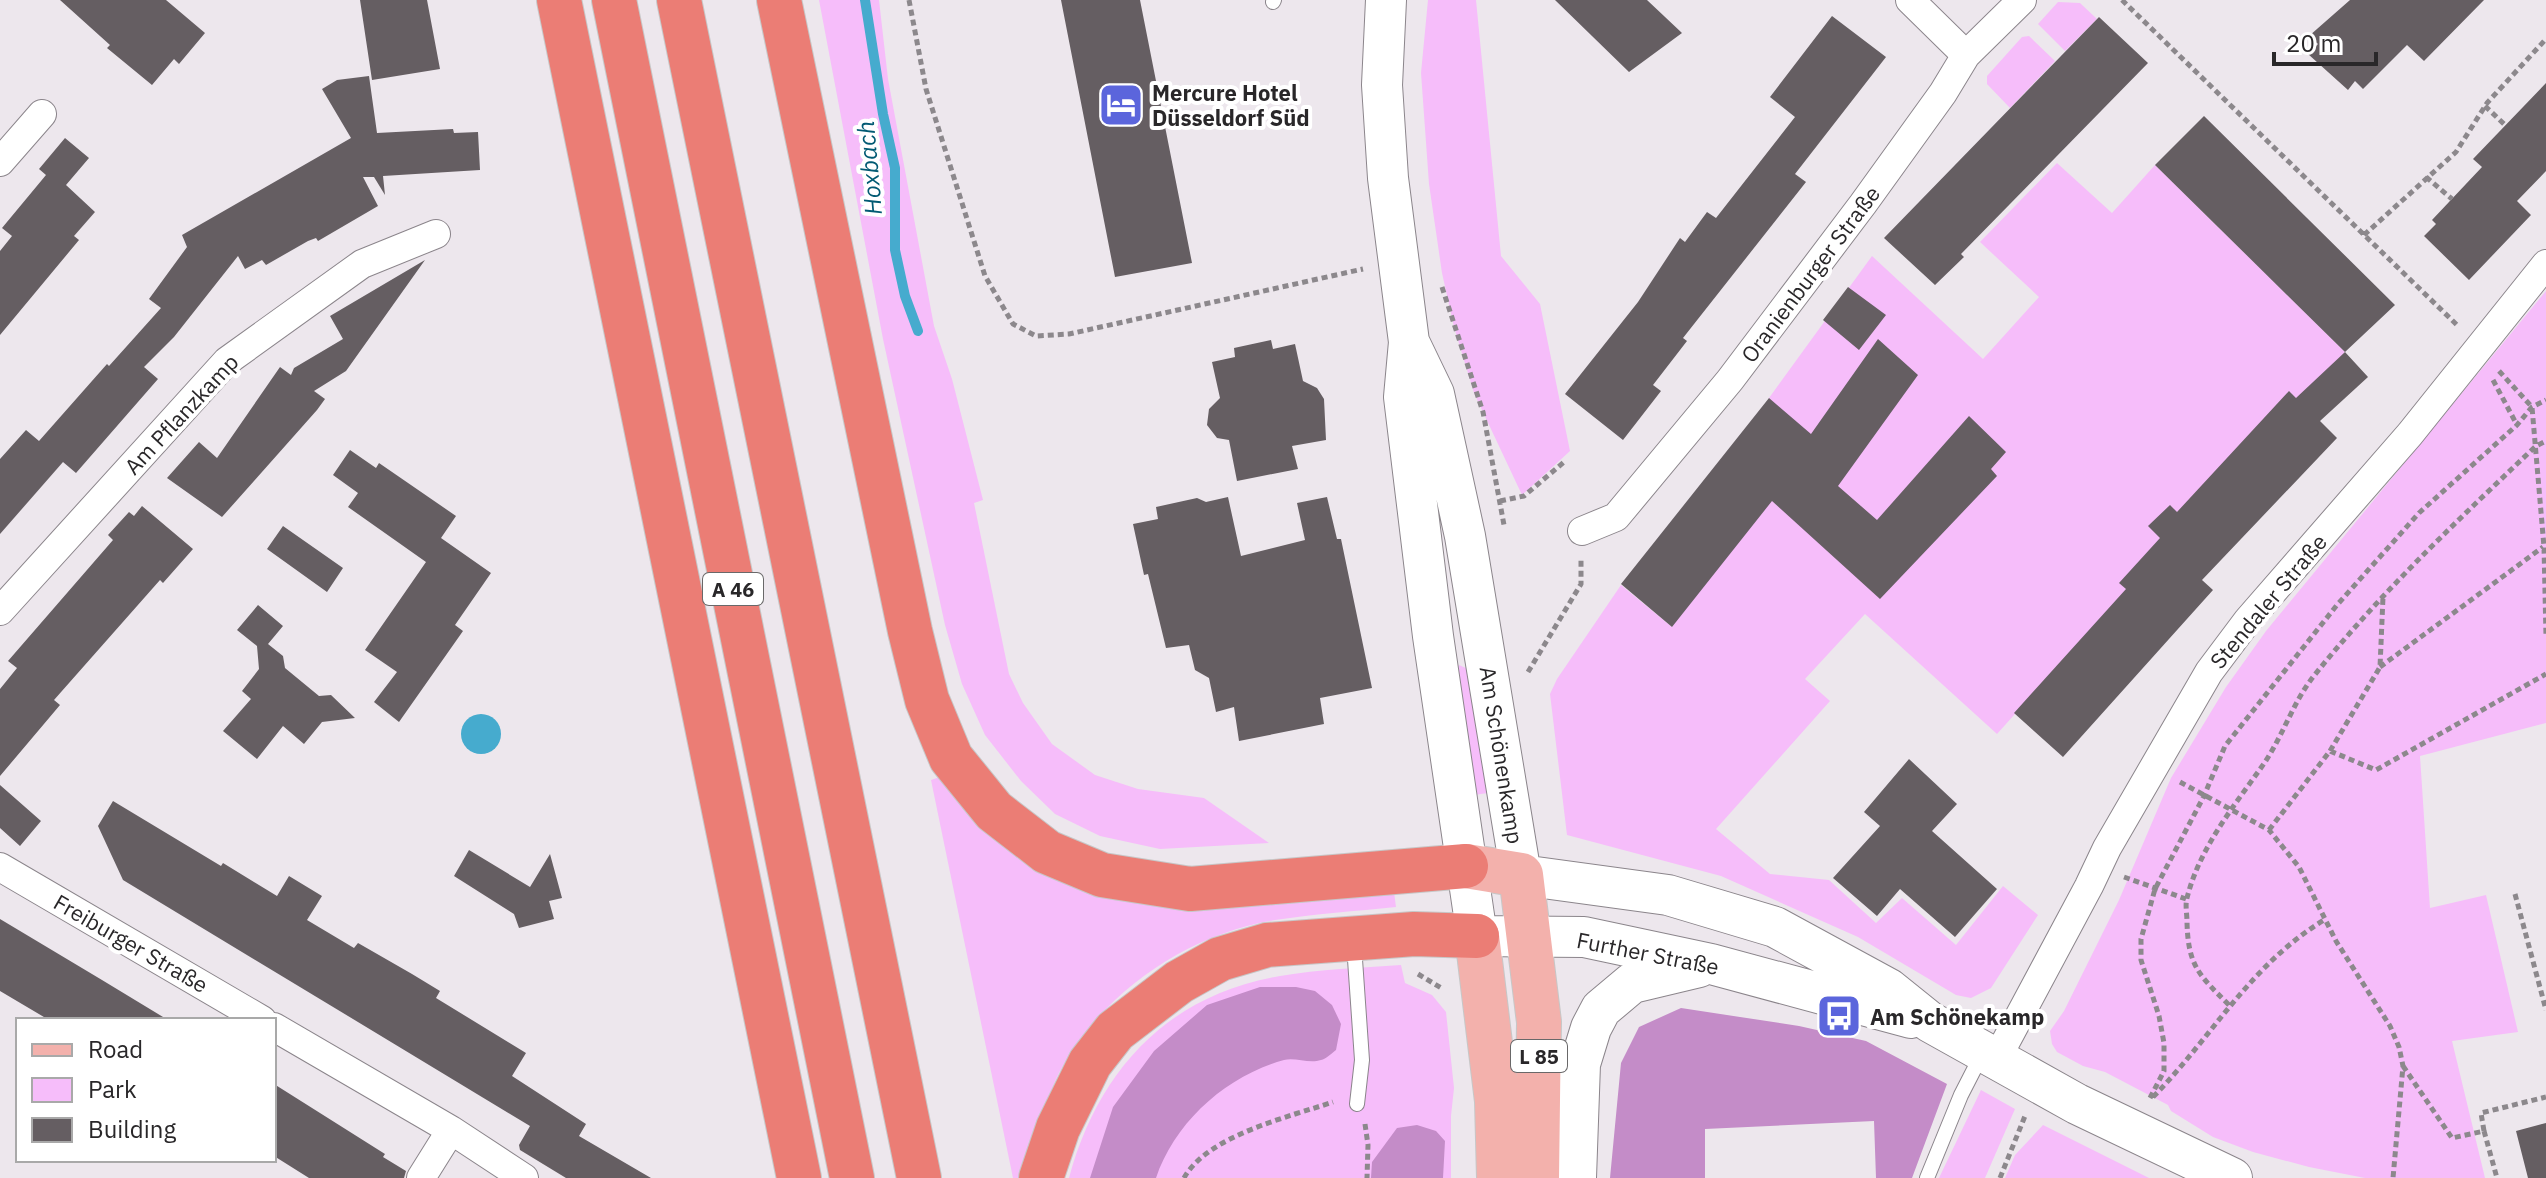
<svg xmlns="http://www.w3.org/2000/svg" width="2546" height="1178" font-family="'IBM Plex Sans',sans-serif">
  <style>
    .green { fill: #f6bdfa }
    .forest { fill: #c48cc8 }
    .water { fill: #46abce }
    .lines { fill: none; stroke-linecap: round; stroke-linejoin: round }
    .stream { stroke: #46abce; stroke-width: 10 }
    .building { fill: #655e62 }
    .lane-casing { stroke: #8b858b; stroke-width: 16 }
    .street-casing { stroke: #8b858b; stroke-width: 30 }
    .secondary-casing { stroke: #8b858b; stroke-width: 42 }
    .primary-casing { stroke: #c7c7c7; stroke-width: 46 }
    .highway-casing { stroke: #c7c7c7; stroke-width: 46 }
    .path { stroke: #8c888c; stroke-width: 5; stroke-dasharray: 6 4; stroke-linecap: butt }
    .lane { stroke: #fff; stroke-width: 14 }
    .street { stroke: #fff; stroke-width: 28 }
    .secondary { stroke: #fff; stroke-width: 40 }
    .primary { stroke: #f3b1ac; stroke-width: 44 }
    .highway { stroke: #eb7d75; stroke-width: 44 }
    .labels { text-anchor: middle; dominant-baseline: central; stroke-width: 8; stroke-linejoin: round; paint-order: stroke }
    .shield { fill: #fff; stroke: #696869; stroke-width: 2 }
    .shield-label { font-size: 20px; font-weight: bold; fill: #292729 }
    .poi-label { font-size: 22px; font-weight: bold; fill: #292729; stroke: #fff; text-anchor: start }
    .street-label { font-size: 22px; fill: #292729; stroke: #fff }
    .water-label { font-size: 24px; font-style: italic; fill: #025a73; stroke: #fff }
  </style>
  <rect width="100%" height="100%" fill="#ede7ed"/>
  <!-- green -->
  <path class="green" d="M819,0H879L888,79L934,326L952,379L983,500L974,503L1009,674L1023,703L1052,744L1095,775L1138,789L1204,798L1269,843L1160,849L1100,836L1055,814L1021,781L985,735L962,684L945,625L883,339Z
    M1428,0H1476L1501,256L1540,304L1570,451L1522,495L1474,393L1454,327L1442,273L1429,184L1421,73Z
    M2058,2L2080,3L2097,19L2065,51L2038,24Z
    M2029,36L2055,61L2010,108L1987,84V76L2022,37Z
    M2057,163L2112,213L2155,165L2345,352L2177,533L1997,734L1865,614L1805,679L1830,701L1716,829L1770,874L1829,880L1876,923L1902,898L1956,945L2003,886L2038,915L1991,988L1971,998L1956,995L1858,937L1721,876L1567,835L1550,694L1557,679L1621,585L1672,627L1769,398L1872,256L1983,359L2039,297L1980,242Z
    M2546,291V723L2420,756L2430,908L2486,895L2518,1032L2452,1041L2485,1178H2365L2309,1167L2253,1152L2213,1137L2171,1111L2168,1105L2105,1072L2083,1066L2057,1052L2052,1044L2050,1031L2064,1011L2119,900L2171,778L2226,687L2266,631Z
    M1459,665L1468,669L1488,793L1474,795L1457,670Z
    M940,777L981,827L1014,853L1394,892L1396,907C1356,911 1315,914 1275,920C1185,935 1102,993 1059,1073C1044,1103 1035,1145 1027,1178H1013L931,780Z
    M1401,965L1405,983L1432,995L1446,1012L1454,1088L1451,1116V1178H1069C1098,1071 1167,995 1280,976C1320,969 1360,968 1401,965Z
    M1981,1090L2015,1109L1985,1178H1939Z
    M2043,1125L2149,1178H2005L2015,1155Z"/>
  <!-- forest -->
  <path class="forest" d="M1260,987H1296L1315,991L1332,1005L1341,1024L1336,1050C1332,1053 1326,1059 1321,1060C1309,1064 1295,1057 1284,1060C1226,1076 1175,1122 1156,1178H1090L1113,1107L1154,1051L1207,1005Z
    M1681,1008L1799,1026L1866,1041L1947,1084L1912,1178H1876L1874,1121L1705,1129V1178H1610L1621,1063L1639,1027Z
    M1417,1125L1436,1131L1445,1141L1443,1178H1371L1372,1162L1397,1128Z"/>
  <!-- water -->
  <path class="water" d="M461 734a20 20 0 1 1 40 0a20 20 0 1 1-40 0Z"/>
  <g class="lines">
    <!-- stream -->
    <path class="stream" d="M865,0L883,114L895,168V250L905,296L918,331"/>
  </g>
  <!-- building -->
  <path class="building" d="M60,0H166L205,33L179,64L174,59L152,85L107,48L110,45Z
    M360,0H427L440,69L372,80Z
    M1061,0H1140L1192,263L1115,277Z
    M1555,0H1647L1682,33L1629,72Z
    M2350,0H2484L2424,61L2407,45L2363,89L2355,81L2348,90L2308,54L2318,44L2309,36Z
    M1832,16L1886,57L1795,174L1806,182L1683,338L1687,341L1653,385L1661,391L1623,440L1565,394L1638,302L1680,238L1685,242L1707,212L1716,218L1795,117L1770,97Z
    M2099,17L2148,63L1961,254L1964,257L1935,285L1884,238Z
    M369,76L377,133L453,129L454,133L478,132L480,170L383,176L385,195L374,177H363L378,206L318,241L316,238L308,241L266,265L262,260L245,269L238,256L174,337L144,367L158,379L76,473L63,462L0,534V459L26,430L39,441L107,364L109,366L161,308L149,299L187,247L182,235L351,138L322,89L337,80Z
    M2546,83V171L2517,201L2531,215L2469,280L2424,236L2436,224L2432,220L2482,167L2473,159Z
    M2204,116L2395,305L2345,352L2155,165Z
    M65,138L89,158L66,185L95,212L74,236L79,240L0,335V251L12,236L2,228L46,175L39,169Z
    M425,260L346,371L314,391L325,399L317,410L222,517L167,478L199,442L217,458L280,367L291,375L294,368L343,339L330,316Z
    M1848,287L1886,315L1859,350L1823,320Z
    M1878,339L1918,375L1838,486L1877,520L1969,416L2006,452L1991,469L1997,476L1880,599L1772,501L1672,627L1621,584L1769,398L1811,434Z
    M1271,340L1273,349L1295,344L1303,381L1317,388L1324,399L1326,440L1292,446L1298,469L1237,481L1229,440L1217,438L1207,425L1209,409L1220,398L1212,362L1235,357L1234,348Z
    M2345,352L2368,377L2320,421L2337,438L2202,580L2213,590L2063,757L2014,713L2126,589L2119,583L2160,538L2148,526L2170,505L2177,512L2289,391L2296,398Z
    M350,450L376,468L379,463L456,516L441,538L491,573L455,625L463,631L399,722L374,702L397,672L365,650L426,562L348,507L358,493L333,475Z
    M1228,497L1241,556L1305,540L1297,503L1327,497L1337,539H1341L1372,688L1320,698L1324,724L1239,741L1234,707L1216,712L1209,678L1195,670L1189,645L1166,648L1148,574L1144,575L1133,524L1158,519L1156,507L1197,498L1206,502Z
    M142,506L193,549L163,583L160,580L54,700L60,705L0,776V689L17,668L8,661L113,540L108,535L129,512L134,516Z
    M283,526L343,568L327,592L267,549Z
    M258,605L283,626L268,644L283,656L285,668L319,696L331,695L355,718L322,722L304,744L283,726L257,759L223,731L251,699L242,691L259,669L257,646L237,630Z
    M1909,759L1957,804L1932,831L1997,889L1955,937L1900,889L1877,916L1833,878L1880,826L1864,812Z
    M0,785L41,821L20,846L0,828Z
    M113,801L221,866L223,863L277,896L289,876L322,896L307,920L354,948L358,943L412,974L440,991L436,998L526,1053L512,1076L586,1124L579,1136L651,1178H566L520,1150L519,1145L530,1126L123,880L98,826Z
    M469,850L530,887L550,854L562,898L549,901L554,919L519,928L514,914L454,876Z
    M0,919L102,980L168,1020H49L0,991Z
    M274,1084L385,1154L383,1157L406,1171L404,1178H309L274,1156Z
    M2546,1123V1178H2528L2516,1131Z"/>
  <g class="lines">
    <!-- lane casing -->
    <g class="lane-casing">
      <path id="lane" d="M1273,2L1274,0
        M1354,945L1362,1060L1357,1104
        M1927,1178L1961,1095L1982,1054"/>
    </g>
    <!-- street casing -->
    <g class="street-casing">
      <path id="street" d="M1910,0L1966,55
        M0,162L42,114
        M1582,531L1616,517L1730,380L1863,204L1943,93L1966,55L2022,0
        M0,611L227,361L362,264L436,234
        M0,867L262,1020
        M274,1027L451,1130L524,1178
        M1997,1058L2089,886L2107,848L2209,672L2248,620L2410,434L2546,264
        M421,1178L451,1130"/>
    </g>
    <!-- secondary casing -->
    <g class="secondary-casing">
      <path id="secondary" d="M1386,0L1382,85L1388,178L1409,342L1404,397L1433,636L1477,936
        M1409,342L1434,394L1465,536L1521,875L1668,895L1775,927L1889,989L1930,1022L2077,1104L2232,1178
        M1477,936L1584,937L1711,964L1911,1018
        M1576,1178L1580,1064L1591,1028L1601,1009L1632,983L1699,967"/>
    </g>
    <!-- primary casing -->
    <g class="primary-casing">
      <path id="primary" d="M1466,866L1521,875L1539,1022L1537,1178
        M1477,936L1497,1101L1499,1178"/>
    </g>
    <!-- highway casing -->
    <g class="highway-casing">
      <path id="highway" d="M559,0L799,1178
        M614,0L852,1178
        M679,0L919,1178
        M779,0L910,631L927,700L951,758L994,811L1047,852L1102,875L1190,889L1466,866
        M1041,1178L1058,1128L1090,1063L1115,1031L1179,982L1220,959L1267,945L1414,934L1477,936"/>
    </g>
    <!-- path -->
    <path class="path" d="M909,0L926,89L985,276L1013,324L1036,336L1069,334L1363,269
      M2122,0L2457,325
      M2485,106L2505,125
      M2426,177L2452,199
      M2364,235L2456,152L2487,103L2546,39
      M1442,287L1483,412L1504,525
      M2499,371L2532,407L2544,547L2546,636
      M2493,380L2517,425
      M1500,501L1524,496L1564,462
      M2380,667L2543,547
      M1528,672L1581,584V559
      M2330,751L2380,667L2383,597
      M2180,782L2269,830L2299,867L2336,941L2390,1026L2399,1047L2403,1066L2393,1178
      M2269,830L2330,751L2376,770L2546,674
      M2124,877L2186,899
      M2515,894L2546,1010
      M1418,974L1443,989
      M2229,1005C2199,975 2188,966 2187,922C2187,914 2185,905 2187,898C2200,846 2236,804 2265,762C2283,735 2293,703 2313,677C2380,593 2458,520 2536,446L2546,441
      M2403,1066L2452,1138L2484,1131L2481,1113L2546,1097
      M2153,1097C2213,1036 2249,966 2324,920
      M2150,1098L2164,1071V1043L2159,1016L2141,960V939L2155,889L2204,796L2225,746L2337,605L2419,513L2517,425L2532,407L2546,400
      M1365,1124L1368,1145L1367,1178
      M2484,1131L2497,1178
      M1184,1178C1208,1135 1289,1117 1333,1102
      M2000,1178L2025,1116"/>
    <!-- lane -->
    <use href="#lane" class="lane"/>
    <!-- street -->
    <use href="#street" class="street"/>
    <!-- secondary -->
    <use href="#secondary" class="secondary"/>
    <!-- primary -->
    <use href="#primary" class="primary"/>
    <!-- highway -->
    <use href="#highway" class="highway"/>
  </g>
  <!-- icons -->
  <defs>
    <g id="hotel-square" transform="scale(2.3)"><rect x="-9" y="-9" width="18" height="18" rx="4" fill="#5b65dc" stroke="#fff"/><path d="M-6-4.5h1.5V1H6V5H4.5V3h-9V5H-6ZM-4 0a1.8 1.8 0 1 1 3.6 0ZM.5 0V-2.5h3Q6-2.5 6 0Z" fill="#fff"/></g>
    <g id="bus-square" transform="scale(2.3)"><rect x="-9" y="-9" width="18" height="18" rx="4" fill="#5b65dc" stroke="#fff"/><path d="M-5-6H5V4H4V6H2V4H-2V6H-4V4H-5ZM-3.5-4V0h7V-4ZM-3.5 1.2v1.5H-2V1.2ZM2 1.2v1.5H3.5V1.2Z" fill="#fff"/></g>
  </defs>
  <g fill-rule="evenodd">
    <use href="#hotel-square" x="1121" y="105"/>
    <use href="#bus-square" x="1839" y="1016"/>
  </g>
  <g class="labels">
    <!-- shield labels -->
    <g class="shield">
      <rect x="703" y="573" width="60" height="32" rx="6"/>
      <rect x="1511" y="1040" width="56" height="32" rx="6"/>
    </g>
    <g class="shield-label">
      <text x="733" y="589">A 46</text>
      <text x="1539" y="1056">L 85</text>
    </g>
    <!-- poi labels -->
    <g class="poi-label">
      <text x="1152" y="92">Mercure Hotel<tspan x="1152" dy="25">Düsseldorf Süd</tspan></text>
      <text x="1870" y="1016">Am Schönekamp</text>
    </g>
    <!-- street labels -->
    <g class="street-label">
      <text transform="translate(1810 274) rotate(-53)">Oranienburger Straße</text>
      <text transform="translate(181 414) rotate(-47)">Am Pflanzkamp</text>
      <text transform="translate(2268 601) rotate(-50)">Stendaler Straße</text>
      <text transform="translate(1502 755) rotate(81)">Am Schönenkamp</text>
      <text transform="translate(131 943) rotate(30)">Freiburger Straße</text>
      <text transform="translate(1648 953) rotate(11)">Further Straße</text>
    </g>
    <!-- water labels -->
    <g class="water-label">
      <text transform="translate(869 168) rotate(-95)">Hoxbach</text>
    </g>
  </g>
  <!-- legend -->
  <rect x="16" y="1018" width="260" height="144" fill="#ffffff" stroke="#a9a9a9" stroke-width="2"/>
  <rect x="32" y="1044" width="40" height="12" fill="#f3b1ac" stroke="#a9a9a9" stroke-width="2"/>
  <text x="88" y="1058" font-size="24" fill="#292729">Road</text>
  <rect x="32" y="1078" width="40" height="24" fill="#f6bdfa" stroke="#a9a9a9" stroke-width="2"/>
  <text x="88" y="1098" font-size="24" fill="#292729">Park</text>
  <rect x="32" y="1118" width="40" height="24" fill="#655e62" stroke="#a9a9a9" stroke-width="2"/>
  <text x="88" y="1138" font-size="24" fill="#292729">Building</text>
  <!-- scale -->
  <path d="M2274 52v12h102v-12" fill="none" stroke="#292729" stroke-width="4"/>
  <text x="2286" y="52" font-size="24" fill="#292729" stroke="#ffffff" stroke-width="6" paint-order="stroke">20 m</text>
</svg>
